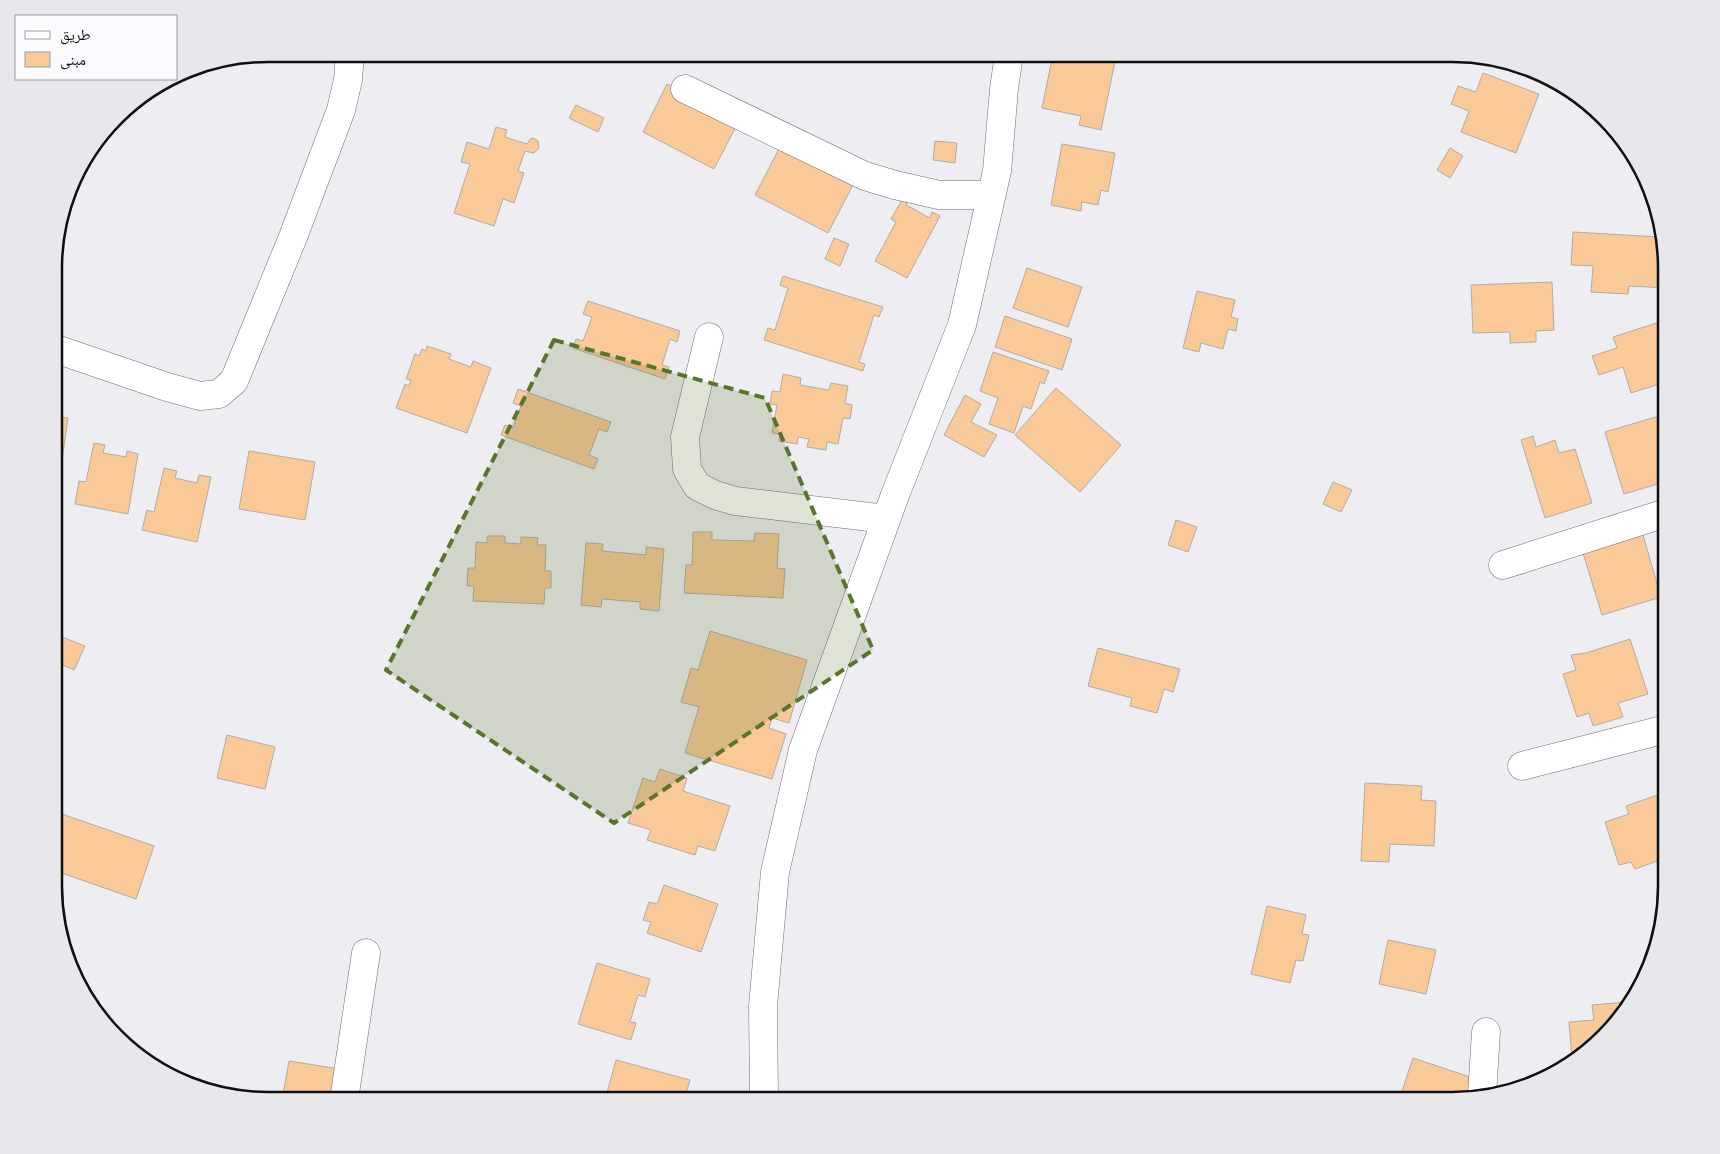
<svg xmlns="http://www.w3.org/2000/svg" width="1720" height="1154" font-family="'Nunito Sans','Noto Naskh Arabic',sans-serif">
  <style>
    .building { fill: #f9c998; stroke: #b0aca9 }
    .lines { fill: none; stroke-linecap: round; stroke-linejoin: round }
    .minor-casing { stroke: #6f6e72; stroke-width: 29 }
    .minor { stroke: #fff; stroke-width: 28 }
    .marked { fill: #58752b; fill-opacity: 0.2; stroke: #58752b; stroke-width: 4; stroke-dasharray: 10 6; stroke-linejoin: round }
    .rim { fill: none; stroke: #101011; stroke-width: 2.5 }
  </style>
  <rect width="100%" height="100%" fill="#eeedf1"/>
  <!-- building -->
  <path class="building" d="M1053,54H1100L1116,57L1101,130L1079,125L1081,116L1042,108Z
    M1483,73L1539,94L1516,153L1461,132L1469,111L1451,104L1458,86L1476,92Z
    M667,84L739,121L714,169L643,132Z
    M576,105L604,118L598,132L569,118Z
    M496,127L507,130L505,137L527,144L531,138L535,139L538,141L539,148L534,153L525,151L518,171L524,173L514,203L503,199L494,226L454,213L470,164L461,162L467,142L489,149Z
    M935,141L957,143L955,163L933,160Z
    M782,143L855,181L828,233L755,195Z
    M1062,144L1115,153L1108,192L1101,190L1098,205L1082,202L1081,211L1051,205Z
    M1450,148L1463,156L1450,178L1437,170Z
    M903,198L908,200L906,205L930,218L932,212L940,216L907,278L875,261L896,222L891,219Z
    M1573,232L1660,237L1666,255V288L1629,286L1628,294L1591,292L1593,266L1571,265Z
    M834,238L849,244L840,266L825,259Z
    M1027,268L1082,287L1068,327L1013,308Z
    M783,276L883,307L879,317L874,315L859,362L865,364L863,371L764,340L768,328L775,330L788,288L780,285Z
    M1552,282L1554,330L1536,331V342L1510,343V332L1473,333L1471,285Z
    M1197,291L1235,300L1231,317L1238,319L1236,331L1228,329L1223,349L1201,343L1199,352L1183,348Z
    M588,301L680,331L677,342L670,339L662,365L669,367L665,379L573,348L576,339L583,341L592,317L583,314Z
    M1005,316L1072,339L1062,370L995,347Z
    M1666,320V382L1631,393L1623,367L1599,375L1592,356L1617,348L1613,337Z
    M427,346L451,354L449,359L471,367L473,361L491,368L467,433L396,408L405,384L409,386L411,380L406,379L415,354L419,356L422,349L426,351Z
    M993,352L1049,371L1044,384L1040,382L1031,409L1023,406L1014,433L989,424L998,398L980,391Z
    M783,374L801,378L800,385L829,390L831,383L848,386L845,403L852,405L850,419L843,418L838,444L827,442L826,450L807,447L809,439L798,437L797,444L779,441L780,434L772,433L777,405L770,404L772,391L780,392Z
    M1056,388L1121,445L1080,492L1015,435Z
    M518,389L611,422L607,432L599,429L589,455L598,459L594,469L501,435L505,425L513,428L521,406L513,403Z
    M965,395L981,404L971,422L997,435L984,457L944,435Z
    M1659,416L1666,438V471L1658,474L1661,483L1624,494L1605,432Z
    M56,417L68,418L57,495H56Z
    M1533,436L1536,447L1555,440L1559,453L1575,449L1592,503L1545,518L1521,440Z
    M94,443L105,445L103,453L126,457L127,451L138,454L128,514L75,504L79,481L86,482Z
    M249,451L315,462L305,520L239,509Z
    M164,468L177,471L175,478L197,483L199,475L211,477L197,542L142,530L147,510L154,512Z
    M1333,482L1352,490L1341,512L1323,504Z
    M1176,520L1197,527L1188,552L1168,545Z
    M693,532H712V540L754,541L755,533L779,534L777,568L785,569L783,598L684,593L686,565H692Z
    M1643,535L1661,597L1602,615L1583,553Z
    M487,536H505V543L521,544V537L538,538L537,545H546L545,571H551V588H545L544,604L473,601L474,586H467L468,568H475L476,542L487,543Z
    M586,543L603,544L602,551L646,555V547L664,549L659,611L640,609V602L602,599L601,607L581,605Z
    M710,631L807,660L789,723L772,718L769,728L786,734L772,779L685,753L699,707L681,702L691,668L698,670Z
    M57,635L85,646L74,670L56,662V639Z
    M1630,639L1648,694L1618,703L1623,717L1593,726L1589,713L1577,717L1563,674L1576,670L1571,655L1586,653Z
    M1098,648L1180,669L1173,692L1164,689L1157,713L1130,706L1132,698L1088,686Z
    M227,735L275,747L265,789L217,778Z
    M660,769L687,778L683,791L730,806L715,851L698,846L695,855L647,840L651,830L628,823L643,778L655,782Z
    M1365,783L1422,786L1421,800L1436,801L1434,846L1390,844L1389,862L1361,861Z
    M1666,792V858L1635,869L1631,862L1619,865L1605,822L1629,814L1626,806Z
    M62,814L154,846L136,899L56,871V832Z
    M664,885L718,904L701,952L647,933L651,922L643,920L649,902L657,904Z
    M1267,906L1306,915L1302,934L1309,935L1303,961L1296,960L1290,983L1251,974Z
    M1388,940L1436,950L1426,994L1379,984Z
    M597,963L650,979L645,997L638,995L630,1022L636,1023L631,1040L578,1024Z
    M1628,1002V1006L1572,1059L1569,1022L1594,1020L1592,1005Z
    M1413,1058L1473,1078L1466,1100H1399Z
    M616,1060L690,1080L684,1100H605Z
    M289,1061L340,1069L335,1100H282Z"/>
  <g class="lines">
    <!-- minor casing -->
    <g class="minor-casing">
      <path id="minor" d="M685,89L865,176L895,185L939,195H991
        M709,337L685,437L687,469L697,486L715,495L735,501L886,519
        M56,349L167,387L200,396L219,394L234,381L293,237L341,110L348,80L350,54
        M1503,565L1666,513
        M1522,766L1666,729
        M1482,1095L1486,1032
        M344,1100L366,953
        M764,1100L763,1006L775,872L803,750L895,495L962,325L997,171L1004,89L1009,54"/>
    </g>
    <!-- minor -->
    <use href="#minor" class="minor"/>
  </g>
  <!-- marked area -->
  <path class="marked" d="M554,340L765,398L873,650L614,823L386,670Z"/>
  <!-- crop -->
  <path d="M0 0H1720V1154H0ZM268 62H1452A206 206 0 0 1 1658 268V886A206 206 0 0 1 1452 1092H268A206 206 0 0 1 62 886V268A206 206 0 0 1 268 62Z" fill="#e8e7eb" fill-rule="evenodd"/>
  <path class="rim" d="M268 62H1452A206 206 0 0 1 1658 268V886A206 206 0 0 1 1452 1092H268A206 206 0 0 1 62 886V268A206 206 0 0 1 268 62Z"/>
  <!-- legend -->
  <rect x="15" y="15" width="162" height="65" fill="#fbfafe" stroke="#9d9c9f"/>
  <rect x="25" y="31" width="25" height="8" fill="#ffffff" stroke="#9d9c9f"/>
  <text x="60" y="40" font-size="15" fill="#101011">طريق</text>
  <rect x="25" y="52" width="25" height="15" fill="#f9c998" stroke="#9d9c9f"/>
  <text x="60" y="65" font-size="15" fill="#101011">مبنى</text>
</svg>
